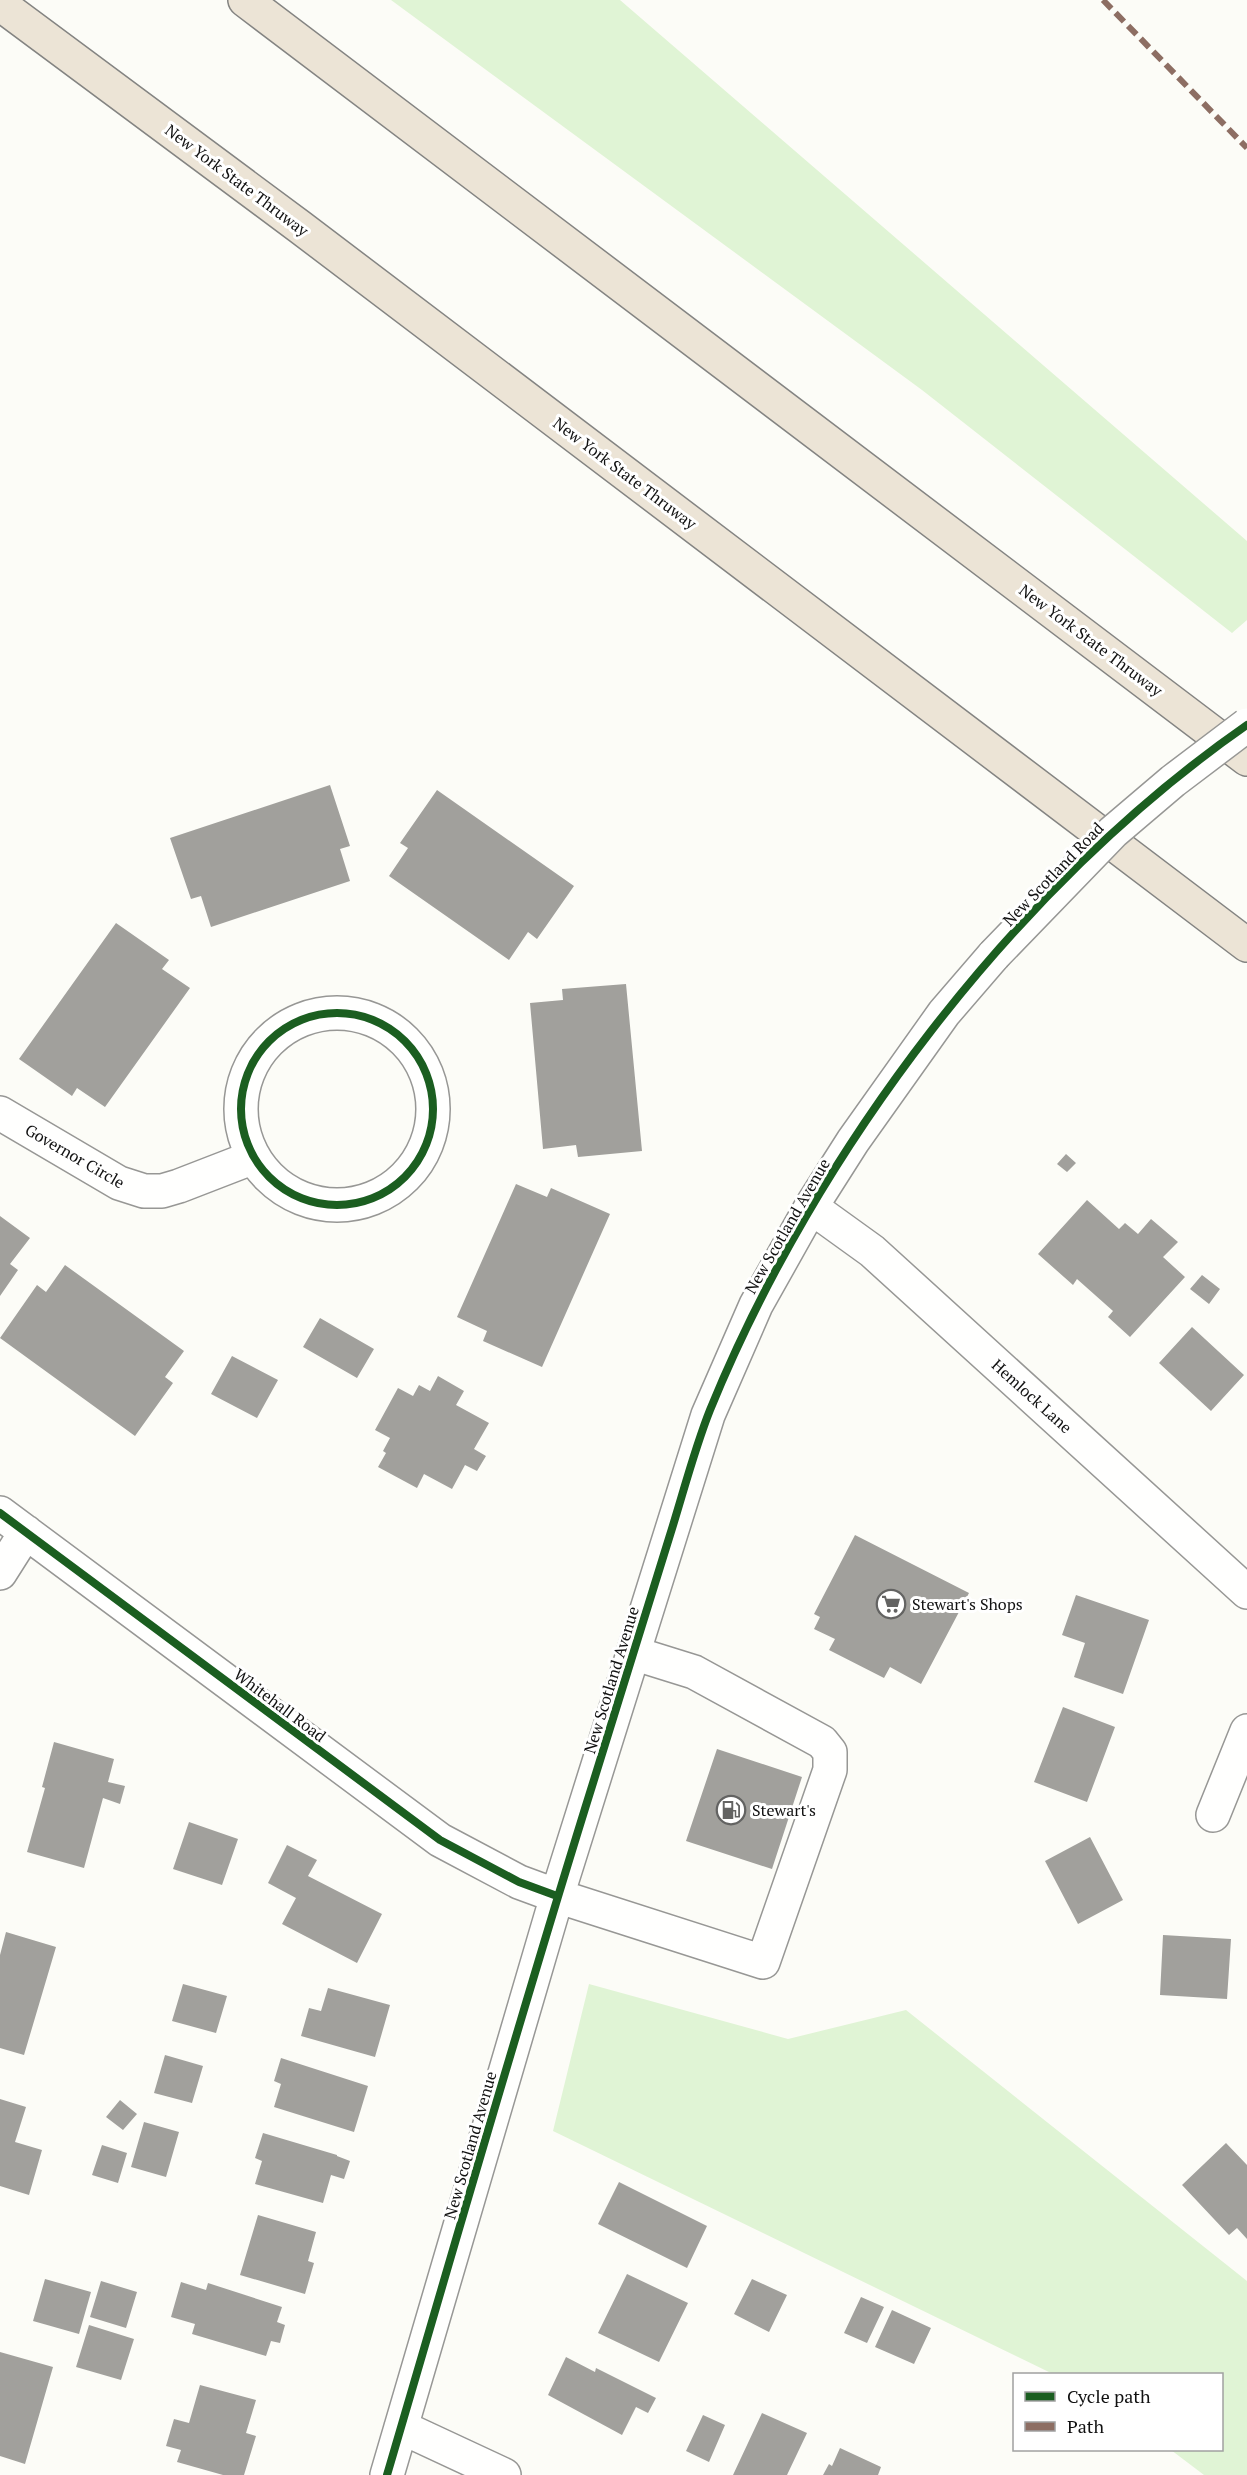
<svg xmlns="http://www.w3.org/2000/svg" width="1247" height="2475" font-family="'PT Serif',serif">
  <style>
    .green { fill: #e0f4d5 }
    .building { fill: #a1a09c }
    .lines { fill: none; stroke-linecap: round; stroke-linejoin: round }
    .minor-casing { stroke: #979795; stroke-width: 36 }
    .highway-casing { stroke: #848482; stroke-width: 36 }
    .minor { stroke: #fffffe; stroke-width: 33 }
    .highway { stroke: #ece4d6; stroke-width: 33 }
    .minor-bridge-casing { stroke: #979795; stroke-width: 36; stroke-linecap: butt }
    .minor-bridge { stroke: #fffffe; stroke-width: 33 }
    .quiet { stroke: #8d6e63; stroke-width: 6; stroke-dasharray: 12 6; stroke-linecap: butt }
    .cycleway-casing { stroke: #fff; stroke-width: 11 }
    .cycleway { stroke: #1b5e20; stroke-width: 8 }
    .labels { text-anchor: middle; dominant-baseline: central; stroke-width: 6; stroke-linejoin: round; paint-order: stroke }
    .street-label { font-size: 16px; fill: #111; stroke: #fff }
    .poi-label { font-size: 16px; fill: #111; stroke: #fff; text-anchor: start }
  </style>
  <rect width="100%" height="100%" fill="#fcfcf7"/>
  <!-- green -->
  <path class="green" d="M391,0H620L1247,541V620L1232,633L922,390Z
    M589,1984L788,2039L906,2010L1247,2281V2475H1204L1171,2450H1222V2374H1053L553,2131Z"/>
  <!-- building -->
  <path class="building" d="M330,785L350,846L340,849L350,881L211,927L201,896L191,899L170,838Z
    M437,790L574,886L537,939L528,932L509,960L389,876L408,848L400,843Z
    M116,923L169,960L162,969L190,988L105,1107L77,1088L72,1096L19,1059Z
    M626,984L642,1151L578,1157L576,1145L543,1149L530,1003L563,1000L562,989Z
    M1066,1154L1076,1163L1067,1172L1057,1164Z
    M516,1184L547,1197L551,1188L610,1214L542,1367L483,1341L487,1331L457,1317Z
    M1087,1200L1119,1229L1125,1223L1138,1234L1151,1219L1178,1242L1163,1257L1185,1277L1130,1337L1108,1317L1113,1311L1077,1279L1073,1285L1038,1254Z
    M0,1216L30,1238L10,1264L18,1270L0,1296Z
    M65,1265L184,1351L165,1377L173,1383L135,1436L0,1338L37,1285L46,1292Z
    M1202,1275L1220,1289L1209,1304L1190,1289Z
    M320,1318L374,1349L357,1378L303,1347Z
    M1192,1327L1244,1375L1211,1411L1159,1363Z
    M232,1356L278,1380L257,1418L211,1394Z
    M438,1376L464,1391L456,1405L489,1423L474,1449L486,1456L477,1471L465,1465L452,1489L424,1474L417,1488L378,1467L386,1453L383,1451L390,1438L375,1430L398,1388L413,1396L419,1385L430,1391Z
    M855,1535L969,1593L921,1684L890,1667L884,1678L829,1650L835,1639L814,1629L820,1617L814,1614Z
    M1076,1595L1149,1620L1123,1694L1074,1677L1085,1643L1062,1635Z
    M1063,1707L1115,1727L1087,1802L1034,1782Z
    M54,1742L114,1759L108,1782L125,1786L120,1804L103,1798L84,1868L27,1852L45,1788L42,1787Z
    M717,1749L802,1777L772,1869L686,1841Z
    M189,1822L238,1839L222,1885L173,1869Z
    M1090,1837L1123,1900L1078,1924L1045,1861Z
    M287,1845L317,1860L308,1876L382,1914L357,1963L282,1924L296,1898L268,1883Z
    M6,1932L56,1947L24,2055L0,2048V1955Z
    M1163,1935L1231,1939L1227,1999L1160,1995Z
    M183,1984L227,1996L216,2033L172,2021Z
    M328,1988L390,2005L375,2057L301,2036L309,2008L321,2011Z
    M165,2055L203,2066L192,2103L154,2093Z
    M281,2058L368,2086L354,2132L274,2107L281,2084L274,2081Z
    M0,2099L26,2107L15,2142L42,2150L29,2195L0,2186Z
    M120,2100L137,2114L123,2130L106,2117Z
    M144,2122L179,2132L166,2177L131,2167Z
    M263,2133L337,2155V2156L350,2161L344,2179L331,2175L323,2203L255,2184L262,2161L255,2158Z
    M1226,2143L1247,2165V2239L1237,2228L1229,2235L1182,2185Z
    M102,2145L127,2153L118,2183L92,2175Z
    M619,2182L707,2226L687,2268L598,2224Z
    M258,2215L316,2232L308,2261L314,2263L305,2294L240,2275Z
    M627,2274L688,2303L659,2362L598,2333Z
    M45,2279L91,2292L79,2334L33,2321Z
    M752,2279L787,2295L769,2332L734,2314Z
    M101,2281L137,2292L126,2328L90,2317Z
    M181,2282L206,2290L208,2283L282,2307L277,2322L285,2325L280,2343L271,2341L266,2356L192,2334L195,2324L171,2317Z
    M861,2297L884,2307L867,2343L844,2333Z
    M892,2310L931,2328L914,2364L875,2347Z
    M89,2325L134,2339L121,2380L76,2367Z
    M0,2352L53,2367L25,2464L0,2456Z
    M566,2357L595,2372L596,2368L656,2398L648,2413L636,2407L622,2435L548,2395Z
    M200,2385L256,2400L246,2433L256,2436L244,2475H223L177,2462L181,2450L166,2446L174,2419L189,2423Z
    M762,2413L807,2433L787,2475H733Z
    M703,2415L725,2425L709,2462L686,2451Z
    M840,2448L881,2467L878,2475H823L829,2464L832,2466Z"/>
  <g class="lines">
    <!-- minor casing -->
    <g class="minor-casing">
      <path id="minor" d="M241 1109a96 96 0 1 1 192 0a96 96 0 1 1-192 0Z
        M0,1113L119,1183L144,1191H162L179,1186L254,1157
        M811,1207L872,1251L1247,1592
        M0,1513L440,1840L519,1882L557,1896L763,1962L830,1770V1752L822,1742L694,1672L633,1653
        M0,1573L26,1532
        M1213,1815L1247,1731
        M401,2427L504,2475
        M387,2475L557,1896L708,1415L756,1305L811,1207L853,1141L944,1013L994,955"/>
    </g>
    <!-- highway casing -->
    <g class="highway-casing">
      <path id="highway" d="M245,0L1247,759
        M0,4L300,227L1247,945"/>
    </g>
    <!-- minor -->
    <use href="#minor" class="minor"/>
    <!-- highway -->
    <use href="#highway" class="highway"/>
    <!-- minor-bridge casing -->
    <g class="minor-bridge-casing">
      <path id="minor-bridge" d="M994,955L1113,832L1173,781L1247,725"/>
    </g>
    <!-- minor-bridge -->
    <use href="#minor-bridge" class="minor-bridge"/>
    <!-- quiet -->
    <path class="quiet" d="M1103,0L1247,148"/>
    <!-- cycleway casing -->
    <g class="cycleway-casing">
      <path id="cycleway" d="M241 1109a96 96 0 1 1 192 0a96 96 0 1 1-192 0Z
        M0,1513L440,1840L519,1882L557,1896
        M387,2475C455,2244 521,2013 593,1783C619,1700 644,1617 670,1535C683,1494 694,1450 710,1410C815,1152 1016,885 1247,725"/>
    </g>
    <!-- cycleway -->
    <use href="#cycleway" class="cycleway"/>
  </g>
  <!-- icons -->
  <defs>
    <g id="supermarket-ring" transform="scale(1.5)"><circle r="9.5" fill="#fff" stroke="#636362" stroke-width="1.5"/><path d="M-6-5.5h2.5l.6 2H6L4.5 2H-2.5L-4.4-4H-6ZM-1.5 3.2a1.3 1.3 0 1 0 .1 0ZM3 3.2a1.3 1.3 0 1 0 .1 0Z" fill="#636362"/></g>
    <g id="fuel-ring" transform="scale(1.5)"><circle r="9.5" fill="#fff" stroke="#636362" stroke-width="1.5"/><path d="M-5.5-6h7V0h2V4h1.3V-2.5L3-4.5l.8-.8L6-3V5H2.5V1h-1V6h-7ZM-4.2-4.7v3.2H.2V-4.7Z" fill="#636362"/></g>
  </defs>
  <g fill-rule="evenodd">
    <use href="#supermarket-ring" x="891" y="1604"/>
    <use href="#fuel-ring" x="731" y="1810"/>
  </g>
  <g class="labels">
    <!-- street labels -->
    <g class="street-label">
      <text transform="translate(237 180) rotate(37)">New York State Thruway</text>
      <text transform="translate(625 473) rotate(37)">New York State Thruway</text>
      <text transform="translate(1091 640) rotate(37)">New York State Thruway</text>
      <text transform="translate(1053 874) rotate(-46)">New Scotland Road</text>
      <text transform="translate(75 1156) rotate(30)">Governor Circle</text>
      <text transform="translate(787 1226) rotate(-60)">New Scotland Avenue</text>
      <text transform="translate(1032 1396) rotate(42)">Hemlock Lane</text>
      <text transform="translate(611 1680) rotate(-73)">New Scotland Avenue</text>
      <text transform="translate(280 1705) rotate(37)">Whitehall Road</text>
      <text transform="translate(470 2145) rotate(-74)">New Scotland Avenue</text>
    </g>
    <!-- poi labels -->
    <g class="poi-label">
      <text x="912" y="1604">Stewart's Shops</text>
      <text x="752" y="1810">Stewart's</text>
    </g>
  </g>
  <!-- legend -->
  <rect x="1013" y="2373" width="210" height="78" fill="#ffffff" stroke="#a0a0a0" stroke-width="1.5"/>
  <rect x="1025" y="2392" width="30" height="9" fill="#1b5e20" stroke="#a0a0a0" stroke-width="1.5"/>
  <text x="1067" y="2403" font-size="18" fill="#111111">Cycle path</text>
  <rect x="1025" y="2422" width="30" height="9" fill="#8d6e63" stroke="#a0a0a0" stroke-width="1.5"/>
  <text x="1067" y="2433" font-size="18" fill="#111111">Path</text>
</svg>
